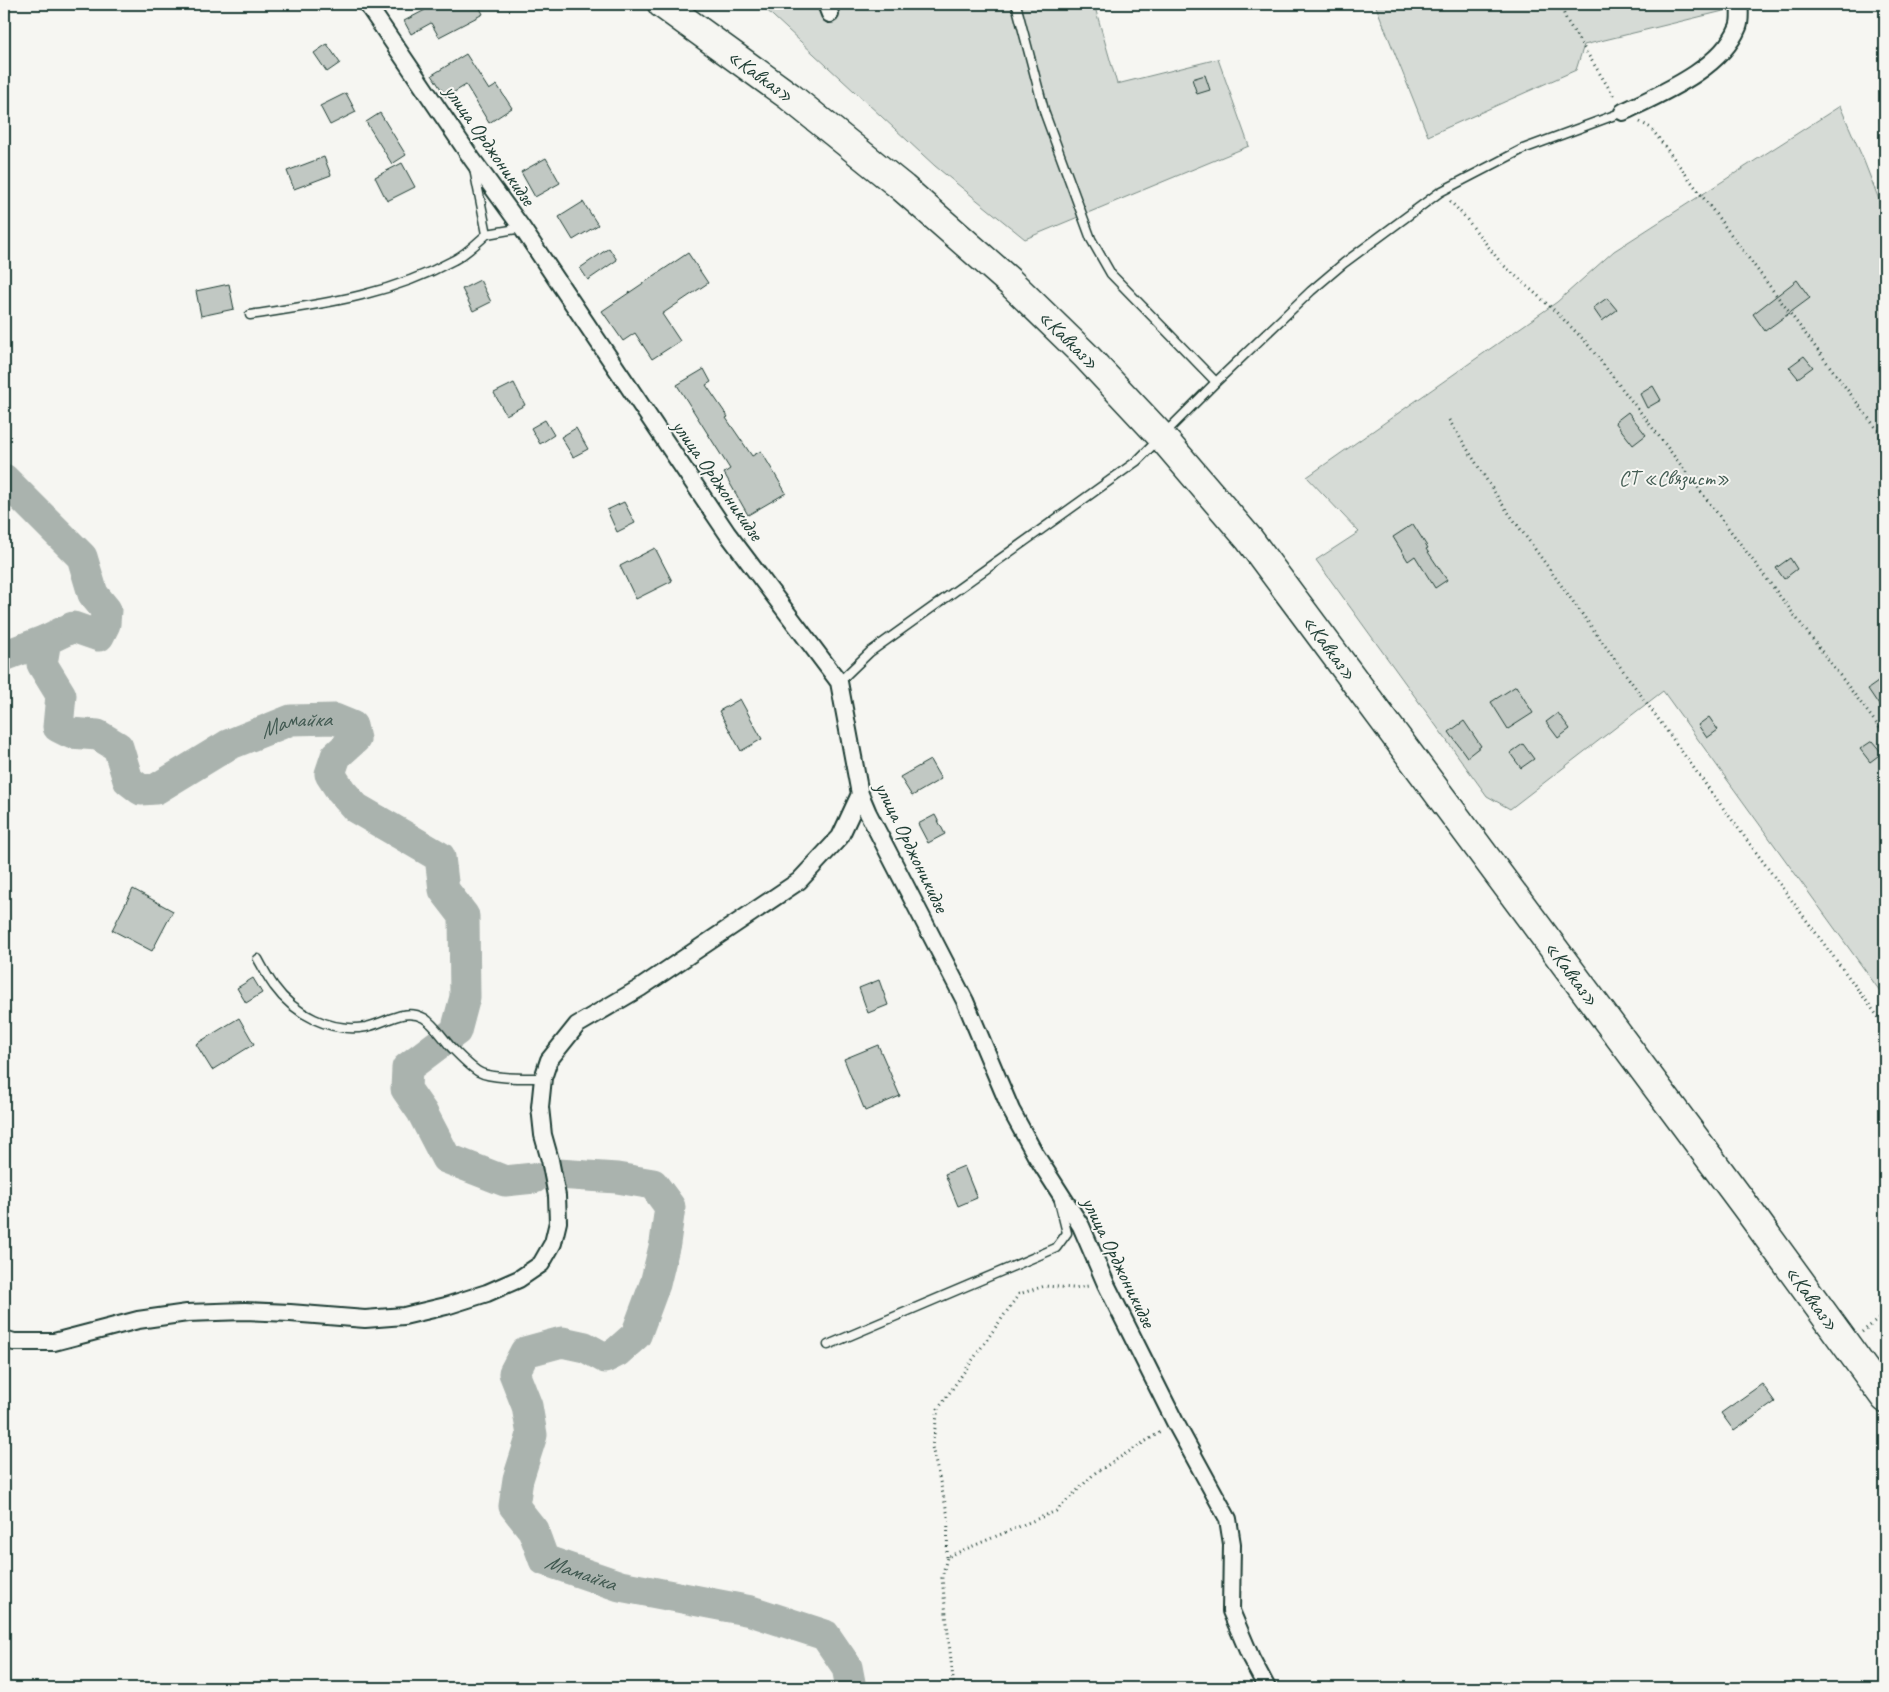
<svg xmlns="http://www.w3.org/2000/svg" width="1889" height="1692" font-family="Caveat,sans-serif">
  <style>
    .green { fill: #d6dbd6; stroke: #7a8c85 }
    .lines { fill: none; stroke-linecap: round; stroke-linejoin: round }
    .river { stroke: #aab3ae; stroke-width: 31 }
    .building { fill: #c1c8c3; stroke: #1f3d34 }
    .lane-casing { stroke: #1f3d34; stroke-width: 11 }
    .street-casing { stroke: #1f3d34; stroke-width: 20 }
    .highway-casing { stroke: #1f3d34; stroke-width: 31 }
    .path { stroke: #1f3d34; stroke-width: 3; stroke-dasharray: 1 4; stroke-linecap: butt }
    .lane { stroke: #f6f6f2; stroke-width: 8 }
    .street { stroke: #f6f6f2; stroke-width: 16 }
    .highway { stroke: #f6f6f2; stroke-width: 28 }
    .labels { text-anchor: middle; dominant-baseline: central; stroke-width: 4; stroke-linejoin: round; paint-order: stroke }
    .street-label { font-size: 21px; fill: #1f3d34; stroke: #f6f6f2 }
    .park-label { font-size: 21px; fill: #445d54; stroke: #f6f6f2 }
    .water-label { font-size: 22px; font-style: italic; fill: #425a52; stroke: #f6f6f2 }
  </style>
  <rect width="100%" height="100%" fill="#f6f6f2"/>
  <filter id="ink" filterUnits="userSpaceOnUse"><feTurbulence type="fractalNoise" baseFrequency=".02" numOctaves="2"/><feDisplacementMap in="SourceGraphic" scale="10" xChannelSelector="R" yChannelSelector="G"/><feConvolveMatrix kernelMatrix="1 2 1 2 8 2 1 2 1" color-interpolation-filters="sRGB"/></filter>
  <g filter="url(#ink)">
    <!-- green -->
    <path class="green" d="M760,4H1094L1117,84L1218,59L1249,146L1025,239L935,166Z
      M1375,4H1752L1584,45L1576,70L1428,136Z
      M1840,106L1864,161L1885,215V998L1663,691L1510,809L1487,796L1316,560L1359,532L1307,477L1557,302L1614,251Z"/>
    <g class="lines">
      <!-- river -->
      <g class="river">
        <path id="s1" d="M4,479L82,557L93,594L106,610L105,624L99,636L73,627L46,640L42,664L61,695L58,727L70,733L98,735L118,747L128,780L141,790L156,789L228,745L291,720L335,719L352,726L355,739L336,756L330,774L341,791L356,808L440,857L444,890L464,916L465,997L456,1031L407,1068L406,1089L422,1112L446,1158L505,1181L534,1178"/>
        <path d="M4,656L46,640"/>
        <path id="s2" d="M558,1174L617,1178L653,1184L670,1207L665,1243L655,1284L636,1335L617,1352L605,1358L585,1347L562,1342L525,1352L514,1373L527,1406L532,1435L518,1479L514,1506L533,1530L544,1560L620,1586L751,1611L825,1635L847,1667L851,1688"/>
      </g>
    </g>
    <!-- building -->
    <path class="building" d="M422,4H478L483,14L439,37L431,23L411,34L404,21L425,10Z
      M327,44L340,63L327,72L314,53Z
      M466,54L489,90L497,85L512,108L489,123L466,85L446,97L432,75Z
      M1205,75L1210,90L1197,94L1192,79Z
      M346,93L356,112L330,125L320,106Z
      M380,113L406,155L392,164L366,122Z
      M324,157L331,175L294,189L287,171Z
      M546,158L560,183L535,197L521,172Z
      M402,163L415,187L387,201L375,177Z
      M583,202L598,225L573,240L559,217Z
      M609,248L617,260L588,280L580,268Z
      M688,253L708,283L662,314L680,341L652,359L635,333L623,341L602,311Z
      M480,280L491,302L473,311L462,289Z
      M1797,280L1810,298L1765,331L1753,314Z
      M229,284L234,309L201,316L196,291Z
      M1607,298L1617,310L1602,321L1593,308Z
      M1804,356L1813,367L1798,378L1789,367Z
      M704,369L711,382L706,385L728,417L726,418L752,456L761,451L786,493L748,515L724,473L730,469L677,385Z
      M514,383L525,405L506,415L494,393Z
      M1653,386L1661,400L1647,408L1640,394Z
      M1628,412L1646,435L1633,445L1615,422Z
      M545,420L554,435L540,444L531,428Z
      M576,428L588,449L573,457L561,437Z
      M624,502L635,523L617,532L607,510Z
      M1413,524L1428,548L1426,549L1447,580L1435,588L1415,556L1408,561L1393,537Z
      M655,548L672,581L636,599L620,566Z
      M1790,558L1797,569L1784,579L1776,568Z
      M1885,677V714L1868,689Z
      M1516,686L1533,713L1508,729L1491,702Z
      M740,699L762,739L741,751L719,711Z
      M1558,713L1570,729L1558,738L1546,722Z
      M1709,717L1718,730L1707,738L1698,725Z
      M1464,721L1481,746L1467,757L1449,732Z
      M1872,741L1882,753L1870,762L1860,749Z
      M1523,744L1534,759L1521,768L1510,753Z
      M930,760L941,779L912,796L900,777Z
      M935,815L945,834L928,843L918,824Z
      M133,889L173,911L152,951L112,930Z
      M253,978L262,993L246,1003L237,988Z
      M879,980L888,1005L868,1013L859,988Z
      M239,1018L254,1044L212,1070L196,1044Z
      M878,1045L900,1096L865,1111L844,1059Z
      M964,1166L977,1198L958,1206L945,1174Z
      M1762,1384L1775,1402L1734,1431L1721,1413Z"/>
    <g class="lines">
      <!-- lane casing -->
      <g class="lane-casing">
        <path id="lane" d="M1016,4L1045,114L1091,239L1111,274L1216,382
          M487,234L522,228
          M250,315C322,304 388,296 454,260C466,254 477,243 487,234L474,169
          M839,682L870,652L1137,461L1216,382L1311,291L1344,263L1440,192L1523,149L1623,112
          M258,959C263,968 268,978 274,986C294,1014 331,1033 366,1027C386,1023 404,1007 424,1018C434,1024 443,1038 450,1046C458,1054 469,1066 479,1072C491,1079 527,1078 543,1078
          M828,1345L1056,1248L1067,1233L1059,1201"/>
      </g>
      <!-- street casing -->
      <g class="street-casing">
        <path id="street" d="M367,4L472,159L522,228L727,533L839,682L860,794L868,813L965,1001L1011,1110L1035,1154L1081,1226L1106,1284L1175,1422L1228,1519L1232,1544L1231,1611L1251,1658L1267,1688
          M826,4L830,14
          M1623,112C1662,93 1721,69 1738,27C1741,20 1739,11 1740,4
          M4,1339L14,1342H54L138,1320L187,1313L245,1311L290,1313L365,1319L404,1316L446,1306L487,1293L519,1279L541,1264L553,1243L558,1222L557,1196L550,1160L543,1135L540,1107L543,1078L549,1060L577,1025L640,988L799,881L840,837L860,794"/>
      </g>
      <!-- highway casing -->
      <g class="highway-casing">
        <g id="highway">
          <path id="s3" d="M662,4L789,96L903,188L1010,282L1085,355L1161,436L1249,539L1746,1207L1885,1398"/>
        </g>
      </g>
      <!-- path -->
      <path class="path" d="M1560,4L1566,19L1615,98
        M1640,122L1651,128L1885,440
        M1450,201L1465,217L1501,263L1555,311L1585,341L1655,431L1885,735
        M1449,420L1500,501L1709,789L1885,1026
        M1862,1332L1885,1314
        M947,1557L948,1516L932,1447L938,1409L1019,1294L1045,1286L1073,1288L1089,1286
        M954,1688L942,1578L947,1557L1056,1511L1095,1473L1162,1431"/>
      <!-- lane -->
      <use href="#lane" class="lane"/>
      <!-- street -->
      <use href="#street" class="street"/>
      <!-- highway -->
      <use href="#highway" class="highway"/>
    </g>
  </g>
  <g class="labels">
    <!-- street labels -->
    <g class="street-label">
      <text stroke="none"><textPath href="#s3" startOffset="122">«Кавказ»</textPath></text>
      <text transform="translate(490 145) rotate(55)">улица Орджоникидзе</text>
      <text stroke="none"><textPath href="#s3" startOffset="528">«Кавказ»</textPath></text>
      <text transform="translate(718 480) rotate(55)">улица Орджоникидзе</text>
      <text stroke="none"><textPath href="#s3" startOffset="932">«Кавказ»</textPath></text>
      <text transform="translate(912 847) rotate(64)">улица Орджоникидзе</text>
      <text stroke="none"><textPath href="#s3" startOffset="1338">«Кавказ»</textPath></text>
      <text transform="translate(1119 1262) rotate(64)">улица Орджоникидзе</text>
      <text stroke="none"><textPath href="#s3" startOffset="1742">«Кавказ»</textPath></text>
    </g>
    <!-- park labels -->
    <g class="park-label">
      <text x="1674" y="478">СТ «Связист»</text>
    </g>
    <!-- water labels -->
    <g class="water-label">
      <text stroke="none"><textPath href="#s1" startOffset="634">Мамайка</textPath></text>
      <text stroke="none"><textPath href="#s2" startOffset="644">Мамайка</textPath></text>
    </g>
  </g>
  <!-- margin -->
  <rect width="1889" height="1692" fill="none" stroke="#f6f6f2" stroke-width="20"/>
  <rect x="10" y="10" width="1869" height="1672" fill="none" stroke="#1f3d34" stroke-width="2" filter="url(#ink)"/>
</svg>
